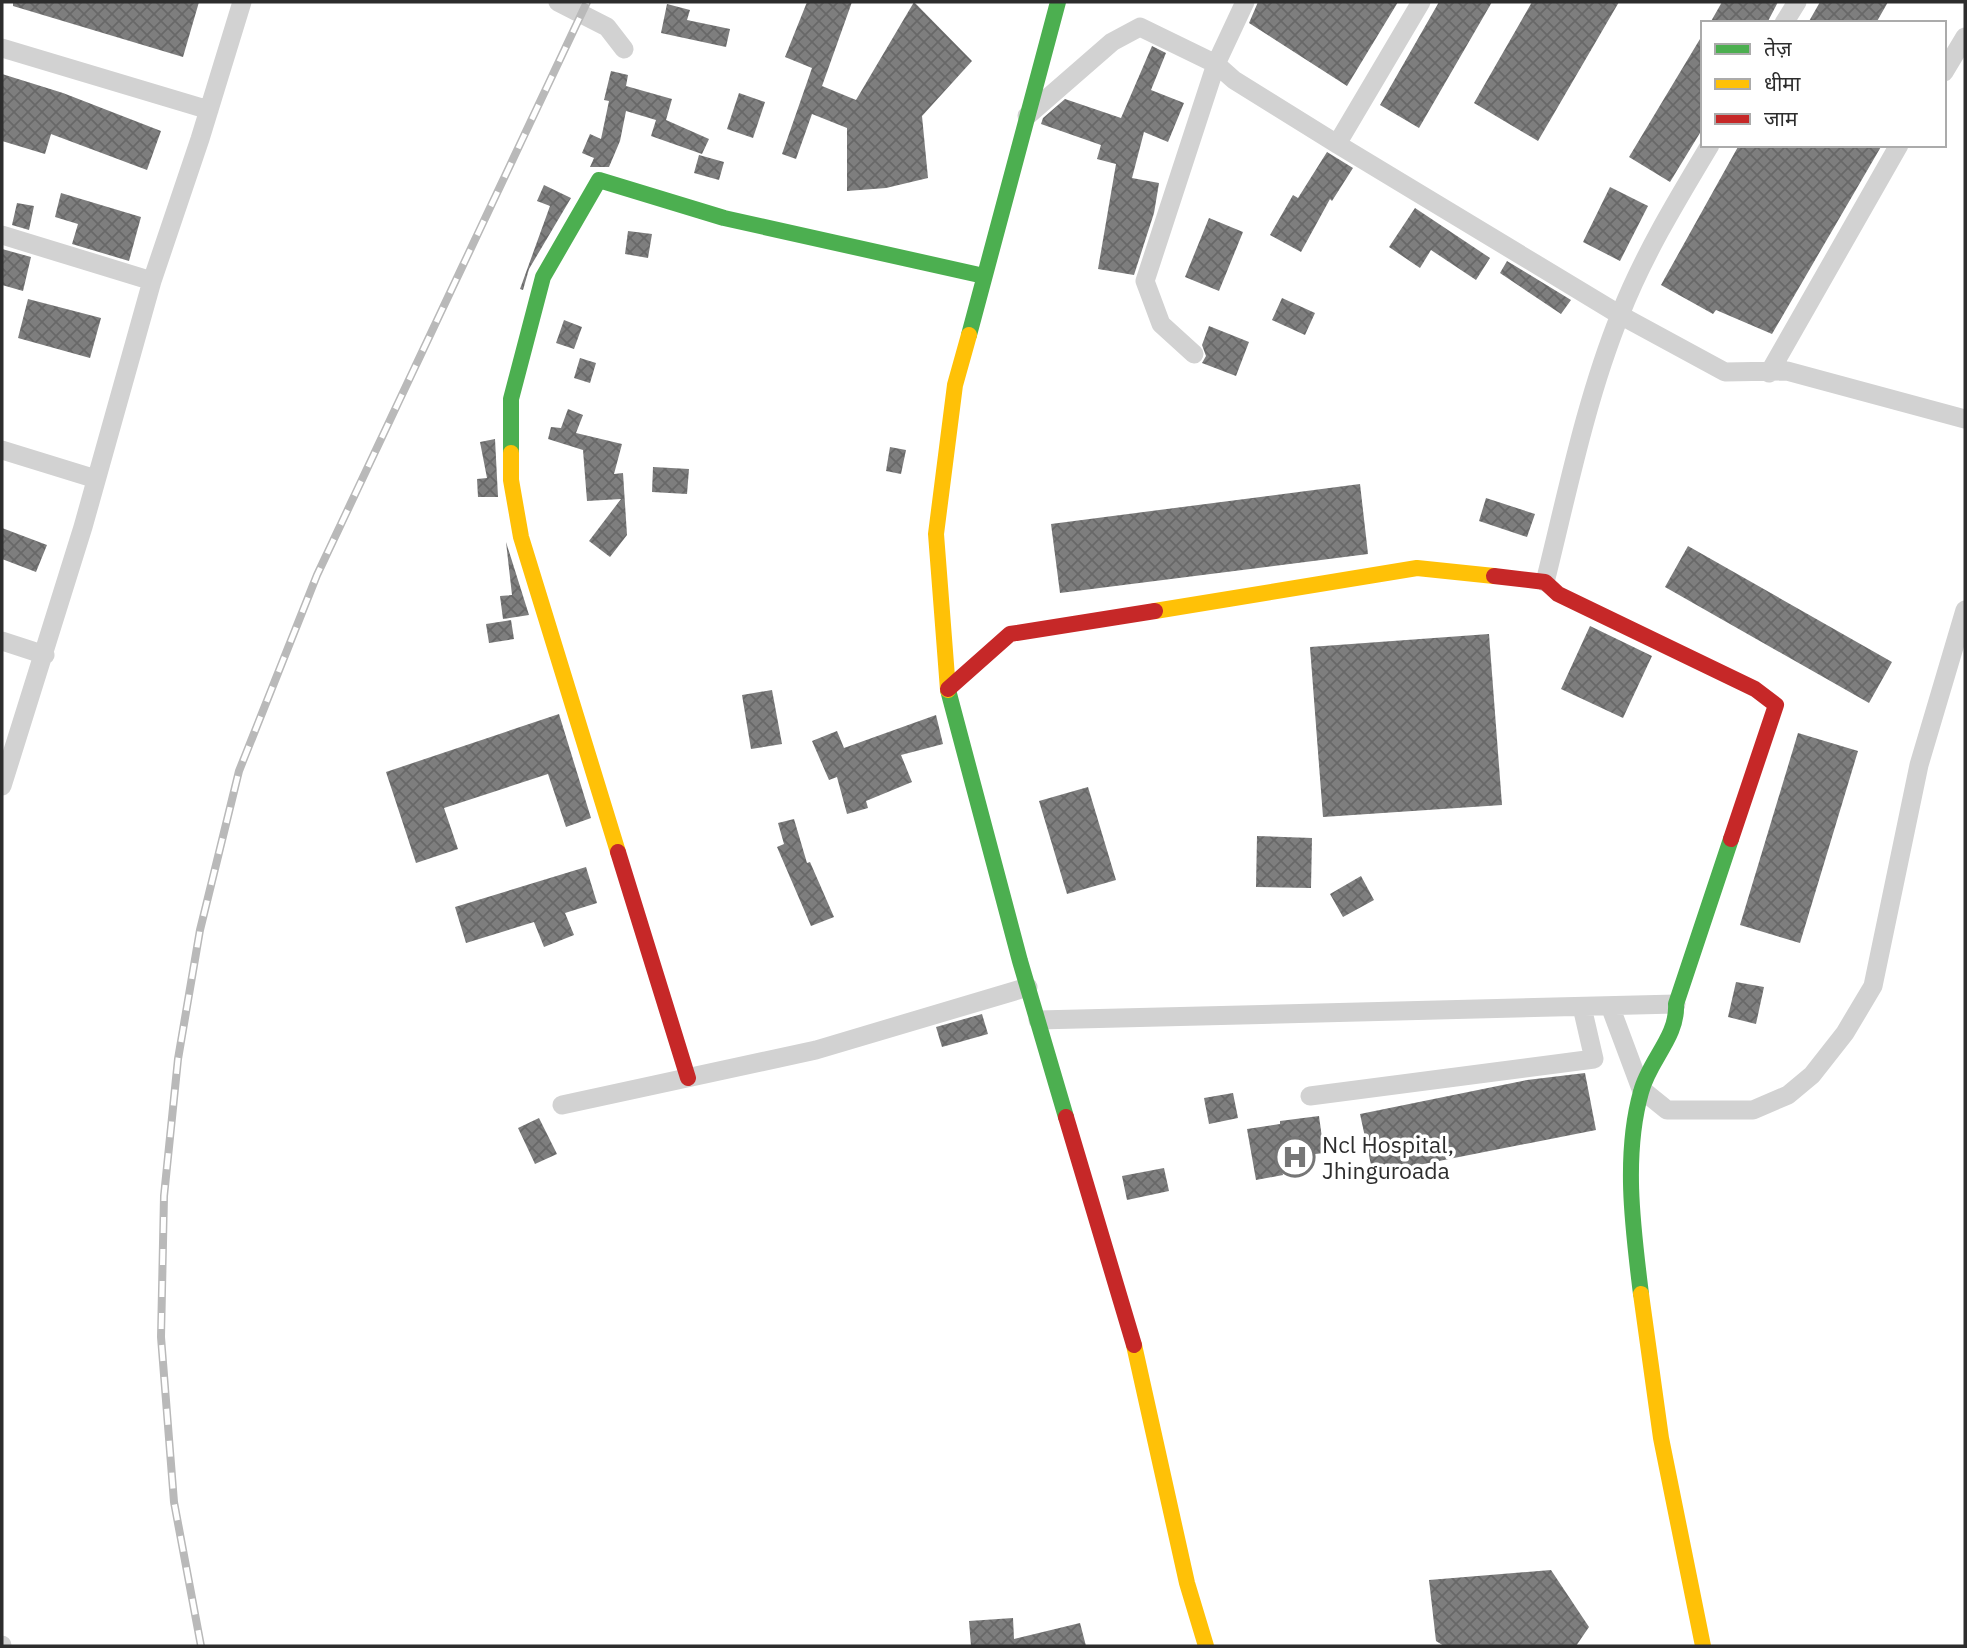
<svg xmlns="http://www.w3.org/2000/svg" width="1967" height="1648" font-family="'IBM Plex Sans','Noto Sans Devanagari',sans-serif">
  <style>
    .building { fill: url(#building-cross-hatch) }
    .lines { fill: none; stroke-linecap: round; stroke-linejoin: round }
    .street { stroke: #d2d2d2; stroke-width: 19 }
    .fast { stroke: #4caf50; stroke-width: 16 }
    .slow { stroke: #ffc107; stroke-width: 16 }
    .jam { stroke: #c62828; stroke-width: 16 }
    .rail-casing { stroke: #b9b9b9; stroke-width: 8 }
    .rail { stroke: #fff; stroke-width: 5; stroke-dasharray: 16; stroke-linecap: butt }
    .labels { text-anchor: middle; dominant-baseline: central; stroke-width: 7; stroke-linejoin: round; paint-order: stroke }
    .poi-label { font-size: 23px; fill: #2d2d2d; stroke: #fff; text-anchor: start }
  </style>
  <defs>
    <pattern id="building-cross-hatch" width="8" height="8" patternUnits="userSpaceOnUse" patternTransform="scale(1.75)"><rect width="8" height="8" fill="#7e7e7e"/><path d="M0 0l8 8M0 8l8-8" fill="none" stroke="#686868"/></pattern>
  </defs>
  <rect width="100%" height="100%" fill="#fff"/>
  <!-- building -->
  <path class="building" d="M13,2H199L183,57L13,6Z
    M807,2H852L822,86L856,100L914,2L972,61L922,116L928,178L886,188L847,191V128L812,114L796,159L782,154L812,68L785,57Z
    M1258,2H1398L1347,86L1249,23Z
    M1439,2H1492L1419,128L1380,105Z
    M1532,2H1619L1538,141L1474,103Z
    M1722,2H1778L1767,23H1710Z
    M1820,2H1888L1876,23H1808Z
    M667,4L690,10L687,20L730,29L726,47L661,33Z
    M1703,34V128L1670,182L1629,157Z
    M1152,46L1166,53L1151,90L1184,103L1168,142L1144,132L1132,178L1159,183L1154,213L1134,275L1098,269L1116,164L1097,159L1101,145L1041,124L1043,118L1065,99L1121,118Z
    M611,71L628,75L626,86L672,99L666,120L709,139L702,154L651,136L656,120L626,111L620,141L609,167H590L594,158L582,153L590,134L601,139L609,101L604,100Z
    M2,74L63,93L161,131L147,170L51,134L45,154L2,141Z
    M739,93L765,102L753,138L727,129Z
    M1739,145H1882L1772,334L1716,310L1713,314L1661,285Z
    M1327,152L1353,168L1332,201L1330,199L1301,252L1270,235L1293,195L1298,198Z
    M699,155L724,162L719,180L694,173Z
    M544,185L571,198L529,269L523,290L520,289L550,206L537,201Z
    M1610,187L1648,206L1620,261L1583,242Z
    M61,193L141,217L129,261L72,244L78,224L55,217Z
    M17,203L34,206L29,230L12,225Z
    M1415,208L1490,258L1476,280L1431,250L1420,268L1389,247Z
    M1209,218L1243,232L1219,291L1185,277Z
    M628,231L652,234L648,258L625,254Z
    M2,249L31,257L23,291L2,285Z
    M1507,261L1571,300L1561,314L1500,273Z
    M1282,298L1315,313L1305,335L1272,320Z
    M28,299L101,318L90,358L18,338Z
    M564,320L582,327L574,349L556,343Z
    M1209,326L1249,342L1236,376L1202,363L1206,356L1202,345Z
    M580,358L596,363L590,383L574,378Z
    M568,409L583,415L576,433L622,444L614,474L623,473L627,535L610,557L589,541L621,499L587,501L583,450L548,439L551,427L561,428Z
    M495,439L498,497H478L477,479L487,478L480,442Z
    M890,447L906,450L901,474L886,471Z
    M653,467L689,469L687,494L652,492Z
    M1360,484L1368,554L1060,593L1051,524Z
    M1486,498L1535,514L1527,537L1479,521Z
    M2,528L47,545L36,572L2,559Z
    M506,542L529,615L503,619L500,596L512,595Z
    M1688,546L1892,662L1869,703L1665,587Z
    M511,620L514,639L489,643L486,624Z
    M1590,626L1652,656L1623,718L1561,689Z
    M1489,634L1502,805L1323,817L1310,647Z
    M772,690L782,744L751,749L742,695Z
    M559,714L591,818L566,827L548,774L444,808L458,849L416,863L386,772Z
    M936,715L943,744L901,755L912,782L866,801L868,808L847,814L837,777L829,780L812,741L837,731L844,748Z
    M1798,733L1858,751L1800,943L1740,925Z
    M1088,787L1116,880L1067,894L1039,801Z
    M794,819L807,863L810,862L834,917L811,926L777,847L784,844L778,823Z
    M1257,836L1312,838L1311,888L1256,887Z
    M586,867L597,903L565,913L574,935L544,947L534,922L466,943L455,907Z
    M1361,876L1374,900L1343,917L1330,894Z
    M1736,982L1764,987L1756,1024L1728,1017Z
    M982,1014L988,1034L942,1047L936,1027Z
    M1585,1073L1596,1130L1373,1174L1360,1114L1527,1080Z
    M1233,1093L1238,1118L1209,1124L1204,1098Z
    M1319,1116L1324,1153L1280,1158L1283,1175L1256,1180L1247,1129L1280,1124V1121Z
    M539,1118L557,1154L535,1164L518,1128Z
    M1164,1168L1169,1191L1127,1200L1122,1176Z
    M1551,1570L1589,1627L1576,1646H1444L1436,1641L1429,1580Z
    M1013,1618L1014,1639L1080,1623L1086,1646H971L969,1621Z"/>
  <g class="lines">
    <!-- street -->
    <path class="street" d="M558,2L607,27L624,49
      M1784,23L1797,2
      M2,48L209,110
      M1944,72L1965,37
      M1027,116L1112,42L1140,27L1216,64L1234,80L1337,144L1620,315L1725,372L1787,371L1965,419
      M1337,144L1421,2
      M2,235L152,281
      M1194,354L1161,324L1145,281L1216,64L1245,2
      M1769,373L1899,145
      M2,450L96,479
      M1545,582C1567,494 1586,399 1620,315C1643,256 1677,200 1710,145
      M2,641L45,655
      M2,786L83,527L152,281L200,139L242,2
      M1610,1006L1641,1089L1667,1110H1753L1788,1095L1812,1075L1845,1033L1873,986L1919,765L1965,610
      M1038,1020L1676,1004
      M1310,1096L1594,1059L1582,1007
      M562,1105L816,1050L1028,987
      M2,1645V1646"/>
    <!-- fast -->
    <path class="fast" d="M969,335L1058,2
      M511,453V399L543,277L599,180L724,218L984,276
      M948,690L1020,961L1066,1117
      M1641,1294C1633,1229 1623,1156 1641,1092C1649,1060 1678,1037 1676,1004L1731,839"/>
    <!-- slow -->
    <path class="slow" d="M511,453V480L521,537L618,852
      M1155,611L1417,568L1494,576
      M948,690L936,534L955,385L969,335
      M1641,1294L1661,1438L1703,1646
      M1134,1345L1187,1583L1206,1646"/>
    <!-- jam -->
    <path class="jam" d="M1494,576L1545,582L1558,594L1755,689L1776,705L1731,839
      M948,689L1010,634L1155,611
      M618,852L688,1078
      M1066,1117L1134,1345"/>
    <!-- rail casing -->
    <g class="rail-casing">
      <path id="rail" d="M201,1646L174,1502L161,1337L164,1196L178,1059L200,930L239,771L317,575L587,2"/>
    </g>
    <!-- rail -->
    <use href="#rail" class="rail"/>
  </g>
  <!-- icons -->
  <defs>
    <g id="hospital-ring" transform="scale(2.0125)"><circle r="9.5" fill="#fff" stroke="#767676" stroke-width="1.5"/><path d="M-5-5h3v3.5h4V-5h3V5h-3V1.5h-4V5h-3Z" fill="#767676"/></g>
  </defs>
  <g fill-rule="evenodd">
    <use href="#hospital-ring" x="1295" y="1157"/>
  </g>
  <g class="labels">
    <!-- poi labels -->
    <g class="poi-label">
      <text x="1322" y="1144">Ncl Hospital,<tspan x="1322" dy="26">Jhinguroada</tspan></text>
    </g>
  </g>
  <!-- border -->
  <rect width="1967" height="1648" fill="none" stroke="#2d2d2d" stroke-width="7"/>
  <!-- legend -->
  <rect x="1701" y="21" width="245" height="126" fill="#ffffff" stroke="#ababab" stroke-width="2"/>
  <rect x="1715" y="44" width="35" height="10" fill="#4caf50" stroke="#ababab" stroke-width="2"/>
  <text x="1764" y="56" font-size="21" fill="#2d2d2d">तेज़</text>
  <rect x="1715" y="79" width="35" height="10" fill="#ffc107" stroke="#ababab" stroke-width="2"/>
  <text x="1764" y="91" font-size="21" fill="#2d2d2d">धीमा</text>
  <rect x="1715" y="114" width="35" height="10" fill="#c62828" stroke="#ababab" stroke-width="2"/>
  <text x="1764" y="126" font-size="21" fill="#2d2d2d">जाम</text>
</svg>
